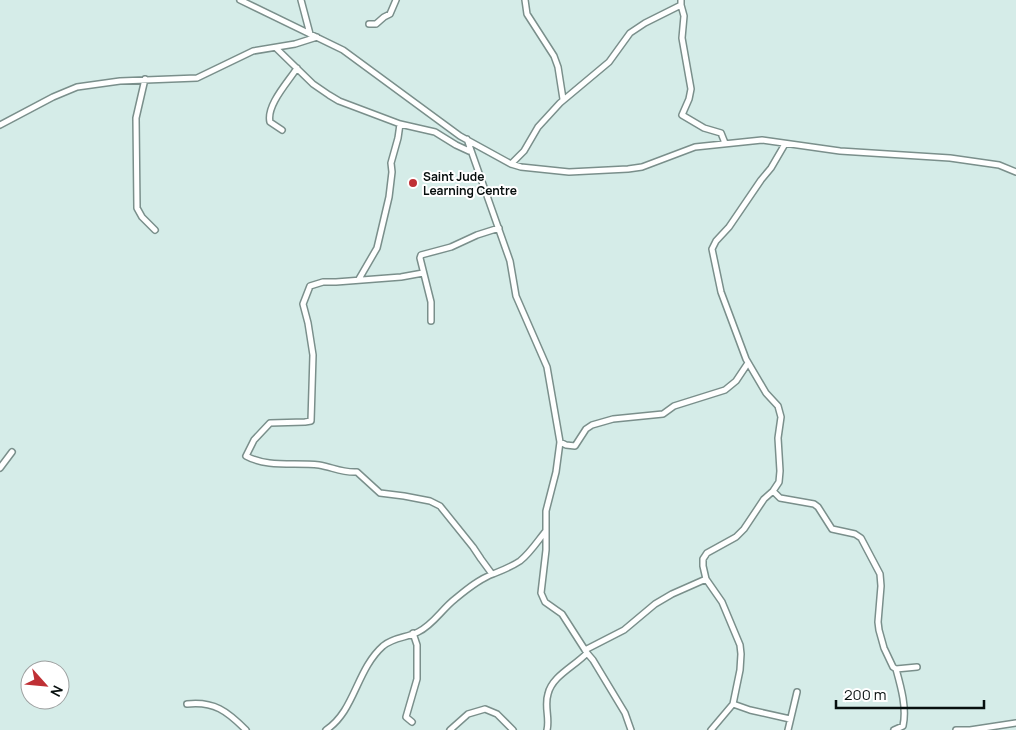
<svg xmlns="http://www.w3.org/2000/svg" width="1016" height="730" font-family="Manrope,sans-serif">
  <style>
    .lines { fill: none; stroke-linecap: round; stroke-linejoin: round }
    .minor-casing { stroke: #7a8f8b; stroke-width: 8 }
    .minor { stroke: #fff; stroke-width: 5 }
    .poi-dot { fill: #bf3035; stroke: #fff; stroke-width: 2 }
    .labels { text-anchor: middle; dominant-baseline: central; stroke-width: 4; stroke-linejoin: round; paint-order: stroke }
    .poi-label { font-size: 12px; font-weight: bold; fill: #070f0e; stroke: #fff; text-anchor: start }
  </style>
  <rect width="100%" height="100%" fill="#d5ece8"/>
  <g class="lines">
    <!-- minor casing -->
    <g class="minor-casing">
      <path id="minor" d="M240,0L343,50L460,136L511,164L521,167L569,172L628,169L642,167L695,147L762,140L840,151L950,158L999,165L1016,172
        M301,0L310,34
        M525,0L527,14L554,56L558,67L563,99
        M681,5L684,16L682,38L691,89L689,99L682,115L704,128L721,133L725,143
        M369,24H376L384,17L390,14L396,0
        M276,48L313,84L329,95L339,101L400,124L435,132L456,145L469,151
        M145,79L136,118L137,208L142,217L155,230
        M0,125L53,97L77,87L120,81L197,78L253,51L295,44L317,37
        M282,130L270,122C266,105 289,81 297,68
        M467,139L510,261L516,296L547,367L560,442L556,472L546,511V550L541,593L545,602L562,614L587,653L593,660L625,713L631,730
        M511,164L524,151L538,127L560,103L609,62L630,33L645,23L681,5V0
        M423,273L401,277L336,282H323L310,286L303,304L308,323L313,355L311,421L305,422L270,423L254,440L246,456C268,468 295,462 319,465C332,467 342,473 357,472L380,493L404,496L430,501L440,506L473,547L481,559L492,574
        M359,279L377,248L389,197L392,172L391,163L398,138L400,124
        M431,321V302L420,258L421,255L451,247L477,235L499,228
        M560,442L566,445L575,446L586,429L592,425L613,419L663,414L674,406L725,390L736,381L748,363
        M0,468L12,452
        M773,491L780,498L814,504L818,507L832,529L855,534L861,538L880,574L881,586L878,622L879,630L884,648L893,667L896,669L917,667
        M585,650L624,630L655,604L672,594L706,579
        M187,704C214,701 227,711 246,730
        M733,704L750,710L790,719
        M412,722L406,717L417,679V645L413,633
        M326,730C355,711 356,670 383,646C394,637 406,638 418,632C433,625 442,609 455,599C466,590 479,579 493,574C503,570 511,567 520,561C530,553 537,542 545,532
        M450,730L468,714L485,709L497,714L513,730
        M547,730C550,718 544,706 548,694C552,676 575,666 587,653
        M711,730L733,704L740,670L741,654L740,645L722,602L706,579L703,566V559L707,553L736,537L744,529L764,499L773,491L779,482L780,471L778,438L781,417L778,406L766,393L746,359L721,292L712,249L716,241L729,227L761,180L771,168L785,144
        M788,730L797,692
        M894,730L903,726C907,708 901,687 896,669
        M956,730H970L1016,723"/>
    </g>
    <!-- minor -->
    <use href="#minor" class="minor"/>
  </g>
  <!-- markers -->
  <circle class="poi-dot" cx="413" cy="183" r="5"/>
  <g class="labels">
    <!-- poi labels -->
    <g class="poi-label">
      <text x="423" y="176">Saint Jude<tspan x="423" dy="14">Learning Centre</tspan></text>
    </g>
  </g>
  <!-- north arrow -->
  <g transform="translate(45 685) rotate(117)"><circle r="24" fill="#ffffff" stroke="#9c9f9f"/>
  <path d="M0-4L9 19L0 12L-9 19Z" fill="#bf3035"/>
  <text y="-8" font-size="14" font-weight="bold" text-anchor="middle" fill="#070f0e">N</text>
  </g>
  <!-- scale -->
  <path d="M836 700v8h148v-8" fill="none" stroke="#070f0e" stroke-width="2.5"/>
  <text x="844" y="700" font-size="15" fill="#070f0e" stroke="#ffffff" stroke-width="4" paint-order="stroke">200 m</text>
</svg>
